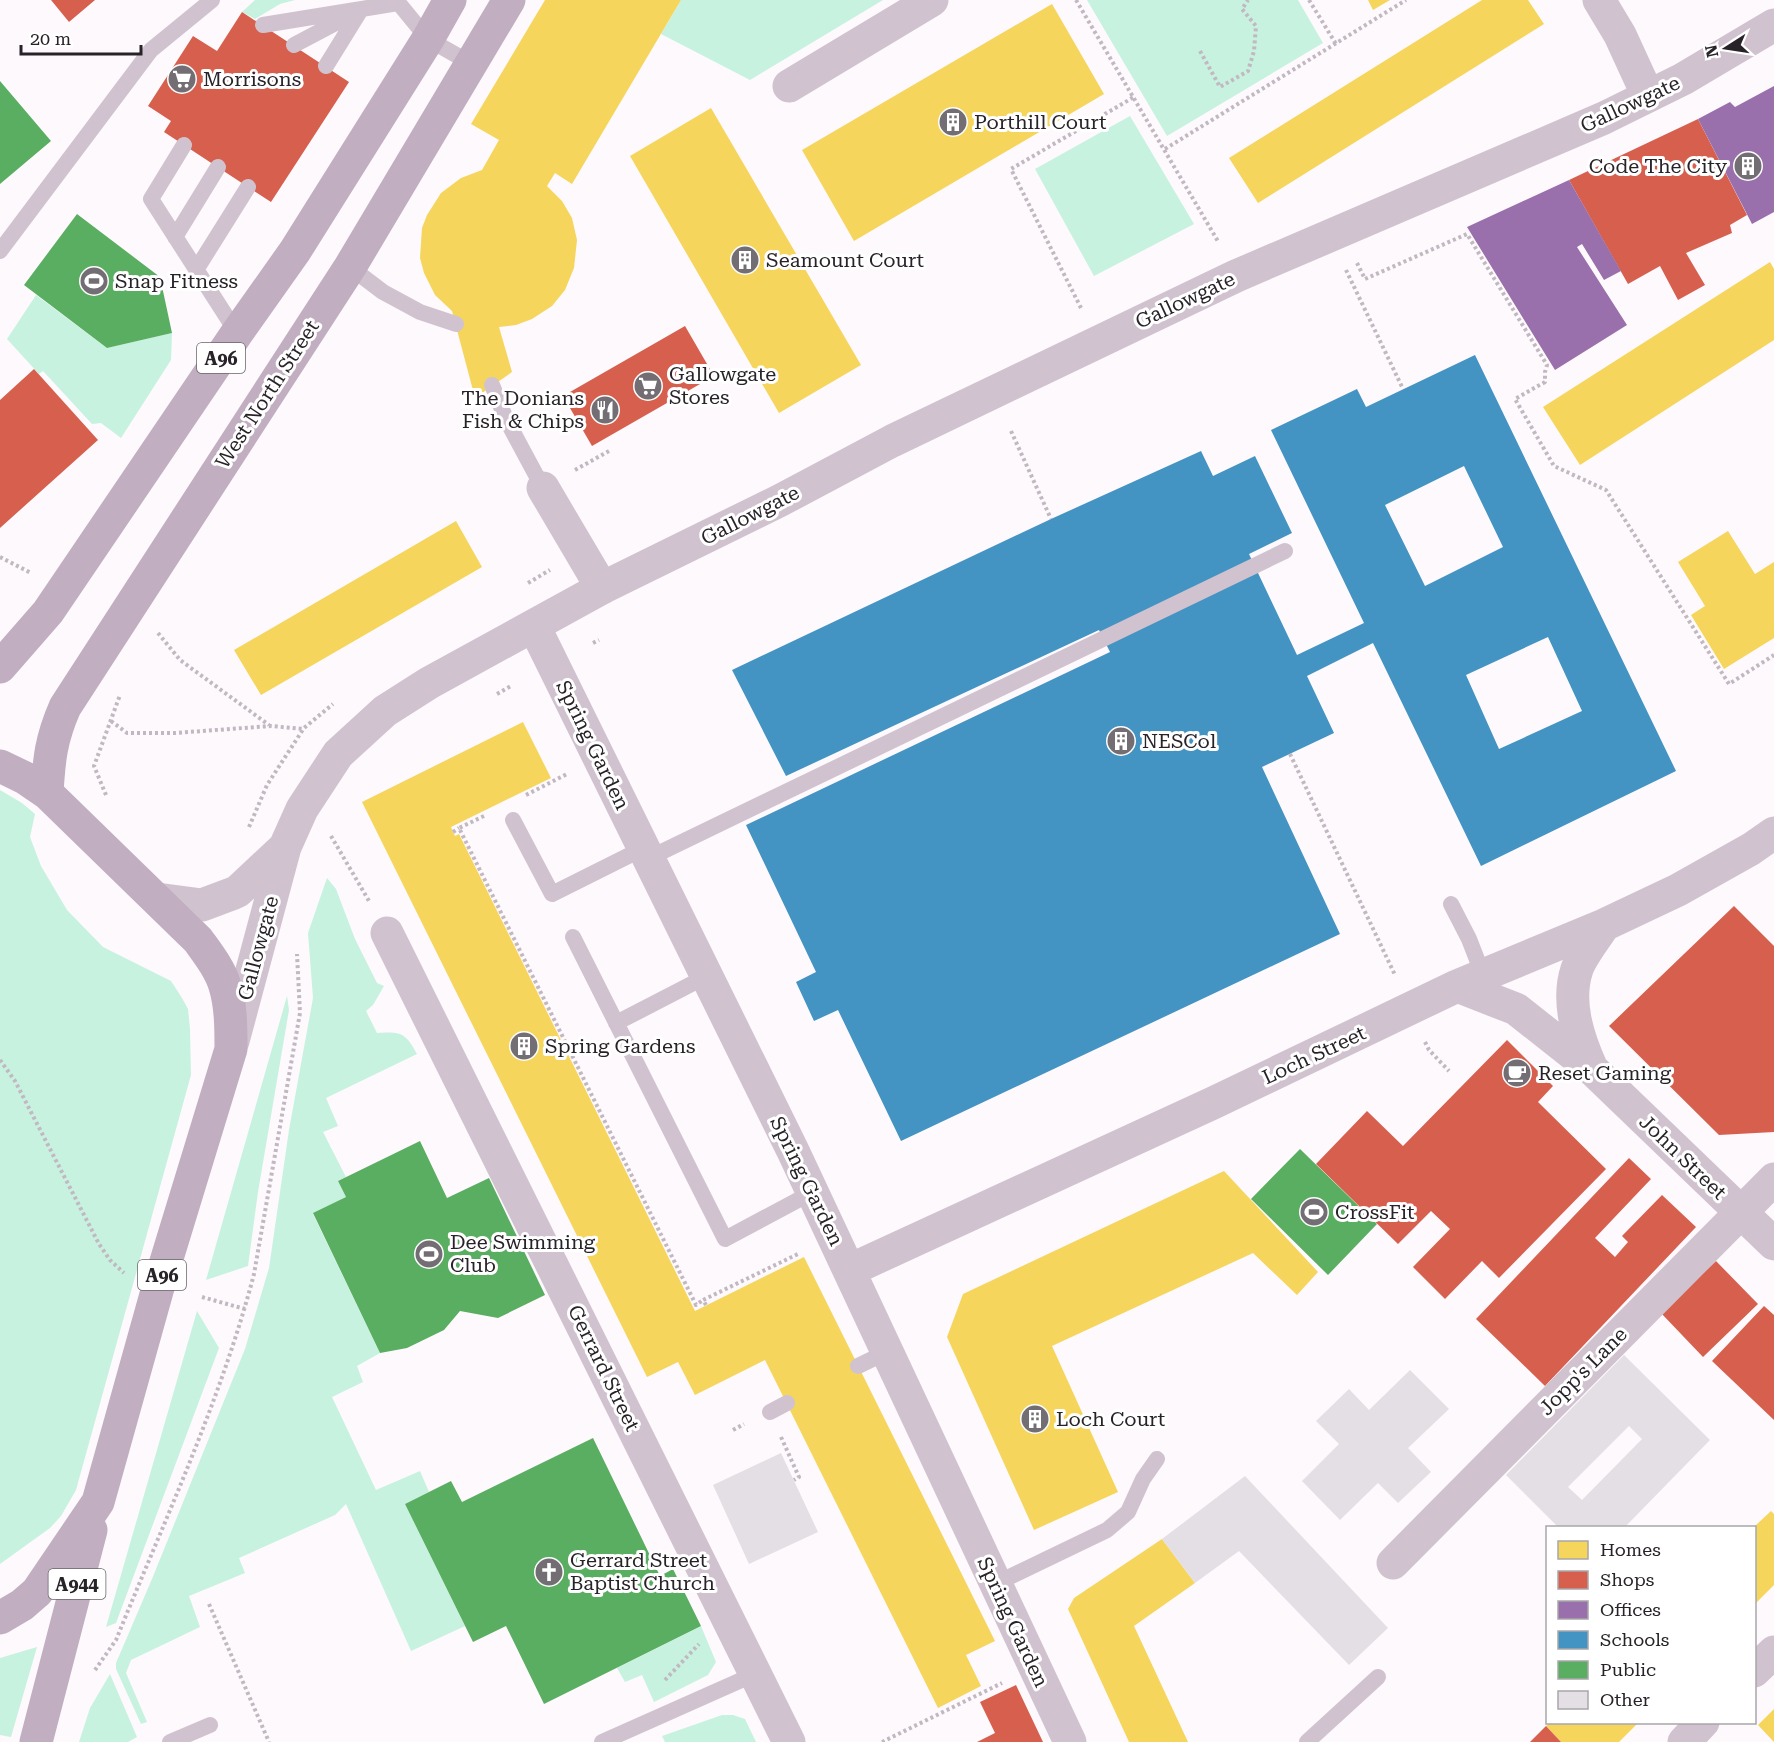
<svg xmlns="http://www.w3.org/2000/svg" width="1774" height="1742" font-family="'Roboto Serif',serif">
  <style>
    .green { fill: #c7f2e0 }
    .homes { fill: #f6d55c }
    .shops { fill: #d6604d }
    .offices { fill: #9970ab }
    .schools { fill: #4393c3; fill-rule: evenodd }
    .public { fill: #5aae61 }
    .building { fill: #e4dfe4; fill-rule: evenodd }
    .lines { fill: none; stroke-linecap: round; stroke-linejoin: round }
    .path { stroke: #c2b8c1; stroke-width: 4; stroke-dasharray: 3 3; stroke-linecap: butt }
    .service { stroke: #d0c3cf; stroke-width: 16 }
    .minor { stroke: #d0c3cf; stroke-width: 33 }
    .tertiary { stroke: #d0c3cf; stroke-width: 33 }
    .primary { stroke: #c1aec0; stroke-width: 33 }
    .labels { text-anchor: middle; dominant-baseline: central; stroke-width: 6; stroke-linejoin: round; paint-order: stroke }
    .shield { fill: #fff; stroke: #686568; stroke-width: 1.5 }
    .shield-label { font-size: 18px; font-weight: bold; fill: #282328 }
    .poi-label { font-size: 20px; fill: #282328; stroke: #fff; text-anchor: start }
    .street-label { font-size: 20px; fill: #282328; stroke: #fff }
  </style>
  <rect width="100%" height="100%" fill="#fdf9fd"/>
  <!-- green -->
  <path class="green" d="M255,0H295L280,4L255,19L242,12Z
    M681,0H883L750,80L661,34Z
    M1087,0H1298L1323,43L1167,136Z
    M1130,116L1194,224L1094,276L1035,169Z
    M36,295L107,348L172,333L171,360L121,438L101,423L92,424L43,371L39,374L7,339Z
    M0,790L22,803L35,814L30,837L41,866L67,910L103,947L171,981L182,998L188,1009L190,1029L191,1075L76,1490L61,1516L50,1528L0,1564Z
    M327,878L336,889L355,939L377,983L384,986L373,1005L366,1011L377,1033C401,1031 406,1033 417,1054L326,1098L338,1126L323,1132L346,1177L338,1181L346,1197L313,1214L380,1353L357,1366L363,1382L332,1397L376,1490L420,1471L429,1492L405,1504L465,1626L411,1651L346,1504L335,1515L239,1558L245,1573L189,1596L200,1627L131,1660L126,1673L147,1722L141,1724L116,1669V1663L152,1579L245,1349L269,1268L289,1130L313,998L308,933Z
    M287,996L289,1010L258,1192L248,1266L206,1280Z
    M197,1311L219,1348L116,1623L106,1627Z
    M701,1626L716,1662L708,1675L654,1702L642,1675L625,1682L617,1668Z
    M37,1647L11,1737L0,1735V1658Z
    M110,1674L137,1737L128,1742H79L90,1708Z
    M722,1715H733L745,1719L756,1742H665L662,1736Z"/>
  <!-- homes -->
  <path class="homes" d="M545,0H681L572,184L555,173L547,186L562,201L572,218L577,240L574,268L565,290L552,306L532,319L516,325L499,327L512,372L475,398L452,311L435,295L424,273L420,258L422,228L427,215L441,193L461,178L482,170L499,140L471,124Z
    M1368,0H1390L1373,10Z
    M1482,0H1528L1544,24L1258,203L1229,158Z
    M1052,4L1104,94L854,241L802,150Z
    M711,108L861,365L779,413L630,156Z
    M1770,262L1774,269V340L1580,465L1543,407Z
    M456,521L482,567L261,695L234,650Z
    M1728,531L1755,574L1774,562V638L1724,669L1691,615L1705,606L1678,562Z
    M523,722L551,778L451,827L453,832L455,836L459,834L695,1311L804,1257L995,1641L966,1655L981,1686L938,1708L765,1360L695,1395L678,1362L647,1377L362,802Z
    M1224,1171L1318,1272L1297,1295L1253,1253L1052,1346L1118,1492L1034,1530L947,1337L963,1294Z
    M1771,1511L1774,1514V1585L1754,1605V1527Z
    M1162,1539L1195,1583L1134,1626L1188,1742H1129L1068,1609L1074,1598Z
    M1774,1709V1742L1758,1725Z
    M1550,1722H1639L1619,1742H1561L1546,1726Z"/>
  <!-- shops -->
  <path class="shops" d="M51,0H95L69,22Z
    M242,12L349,82L271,202L164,132L171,121L148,106L193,36L217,51Z
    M1698,119L1747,215L1730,225L1732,233L1686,253L1705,285L1678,300L1660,266L1628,284L1569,180Z
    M685,326L714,376L592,446L563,396Z
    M34,369L98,440L0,528V400Z
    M1734,906L1774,946V1132L1719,1135L1609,1026Z
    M1507,1040L1553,1086L1538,1102L1606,1169L1499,1278L1482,1261L1445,1299L1413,1267L1450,1229L1431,1211L1398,1244L1316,1164L1367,1111L1403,1146Z
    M1629,1158L1651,1179L1595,1238L1615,1257L1628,1242L1622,1236L1662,1195L1696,1227L1545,1386L1476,1319Z
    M1716,1261L1758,1304L1703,1357L1661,1313Z
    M1764,1306L1774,1315V1420L1712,1361Z
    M1016,1685L1043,1742H977L995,1733L980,1702Z
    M1546,1726L1561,1742H1530Z"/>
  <!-- offices -->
  <path class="offices" d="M1774,86V212L1752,224L1698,119L1730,102L1735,107Z
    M1569,180L1621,271L1604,280L1582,244L1577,247L1627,325L1555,370L1467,227Z"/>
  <!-- schools -->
  <path class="schools" d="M1475,355L1676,771L1481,866L1373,643L1307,676L1334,733L1262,767L1340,934L901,1141L838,1010L814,1021L796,982L816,972L746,825L1110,652L1099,630L786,776L732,670L1051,519L1201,451L1213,476L1255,456L1292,533L1249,554L1297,655L1364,623L1271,430L1357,389L1366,407ZM1464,466L1503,547L1425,586L1385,505ZM1548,637L1582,711L1499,749L1466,675Z"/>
  <!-- public -->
  <path class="public" d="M0,81L51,141L0,184Z
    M77,214L160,277L172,333L107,348L24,285Z
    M420,1141L447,1198L489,1178L545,1295L498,1318L460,1311L444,1330L407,1348L380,1353L313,1213L346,1197L338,1181Z
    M1300,1149L1377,1224L1328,1275L1251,1199Z
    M593,1438L660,1576L673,1569L701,1626L544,1704L506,1626L473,1642L405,1504L451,1481L462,1502Z"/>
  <!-- building -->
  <path class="building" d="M1624,1355L1710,1440L1624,1528H1559L1506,1475ZM1629,1426L1642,1439L1582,1500L1568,1487Z
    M1410,1370L1449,1409L1408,1448L1431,1472L1398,1503L1378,1483L1340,1520L1302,1481L1339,1444L1316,1421L1349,1389L1369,1410Z
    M781,1453L818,1532L749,1564L713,1485Z
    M1245,1476L1388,1628L1349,1665L1239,1551L1195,1583L1162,1539Z"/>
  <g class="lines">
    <!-- path -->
    <path class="path" d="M1076,0L1219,243
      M1309,0L1336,44
      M1200,51L1220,87L1248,71L1254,51L1256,26L1242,9L1248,0
      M1165,149L1406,0
      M1357,263L1365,279L1467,234L1547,365L1545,372V382L1515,399L1554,466L1606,490L1729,684L1774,655
      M1346,270L1403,389
      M1081,308L1011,169L1134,97
      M1011,431L1051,519
      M575,470L609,451
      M0,557L31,573
      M528,583L550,570
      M158,633L180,660L269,725
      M593,643L599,640
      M497,694L511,686
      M111,721L127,733H175L271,726L304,729
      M1290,754L1395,975
      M106,795L94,766L120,695
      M526,795L567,774
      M484,816L459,828L696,1305L703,1300
      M249,827L267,785L304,728L333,704
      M453,832L459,828
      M331,836L369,901
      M1425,1042L1429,1050L1449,1071
      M0,1060L15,1081L99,1244L110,1260L124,1273
      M202,1297L245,1309
      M706,1305L703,1300L800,1253
      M733,1430L744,1424
      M781,1437L799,1477L794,1480
      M209,1604L269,1742
      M95,1670L116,1640C165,1519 221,1400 254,1274L300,1013L297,954
      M665,1680L699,1644
      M882,1742L1002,1683"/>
    <!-- service -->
    <path class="service" d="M396,0L428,39L472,64
      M263,25L398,3
      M294,45L349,16
      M326,66L360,11
      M184,145L151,199L237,333
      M175,237L218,167
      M0,251L151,50L212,0
      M350,267L383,292L420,312L456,324
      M196,270L248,187
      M492,385L506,419L543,488
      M513,820L552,894L644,848
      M649,858L1285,551
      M1451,904L1469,939L1483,975
      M573,937L725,1239L813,1192
      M616,1023L707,976
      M858,1366L887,1352
      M770,1412L787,1403
      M995,1584L1107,1530L1128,1512L1143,1479L1157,1459
      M170,1742L210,1725
      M602,1742L755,1674
      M1307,1742L1378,1677"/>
    <!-- minor -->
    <path class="minor" d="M1599,0L1620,35L1648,96
      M789,86L932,0
      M543,488L602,588
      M534,626L793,1151L1070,1742
      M387,933L789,1742
      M1457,986L1516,1009L1592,1069L1774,1244
      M1592,1069C1578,1038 1566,1002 1577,969C1582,955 1596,938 1604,925
      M850,1270L1213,1103L1457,986L1604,925L1678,890L1751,849L1774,833
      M1393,1563L1774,1179"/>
    <!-- tertiary -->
    <path class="tertiary" d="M157,899L202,905L234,893L238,891L285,847
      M233,1041L285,847L302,809L338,754L385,711L429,683L602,588L779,501L892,441L1236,276L1604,118L1683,79L1774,25
      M1754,1671L1774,1652
      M1684,1742L1703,1722"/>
    <!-- primary -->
    <path class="primary" d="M0,667L48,612L237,333L295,251L428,39L450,0
      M0,766L25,778L47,793L198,940C208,954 220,969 225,986C231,1006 231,1027 231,1049L157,1291L98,1502L37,1592L22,1605L0,1618
      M47,793C49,759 51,739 65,707L350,267L509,0
      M36,1742L91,1530"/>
  </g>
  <!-- icons -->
  <defs>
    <g id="supermarket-disc" transform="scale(1.5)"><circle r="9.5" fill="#736e73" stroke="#fff"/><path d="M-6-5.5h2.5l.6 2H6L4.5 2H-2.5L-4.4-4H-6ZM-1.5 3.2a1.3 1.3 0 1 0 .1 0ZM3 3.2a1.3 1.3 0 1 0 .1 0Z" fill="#fff"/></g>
    <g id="building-disc" transform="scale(1.5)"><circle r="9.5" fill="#736e73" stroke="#fff"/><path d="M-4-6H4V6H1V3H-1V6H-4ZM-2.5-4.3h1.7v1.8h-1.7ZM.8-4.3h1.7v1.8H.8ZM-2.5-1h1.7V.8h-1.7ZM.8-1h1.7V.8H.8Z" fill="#fff"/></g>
    <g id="stadium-disc" transform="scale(1.5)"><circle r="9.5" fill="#736e73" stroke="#fff"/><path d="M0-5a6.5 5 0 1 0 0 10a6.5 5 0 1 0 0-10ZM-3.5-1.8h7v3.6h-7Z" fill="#fff"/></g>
    <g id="restaurant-disc" transform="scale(1.5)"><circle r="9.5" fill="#736e73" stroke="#fff"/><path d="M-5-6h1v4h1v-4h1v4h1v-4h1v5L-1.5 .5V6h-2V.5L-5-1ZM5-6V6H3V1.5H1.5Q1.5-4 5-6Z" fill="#fff"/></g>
    <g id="cafe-disc" transform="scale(1.5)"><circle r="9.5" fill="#736e73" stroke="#fff"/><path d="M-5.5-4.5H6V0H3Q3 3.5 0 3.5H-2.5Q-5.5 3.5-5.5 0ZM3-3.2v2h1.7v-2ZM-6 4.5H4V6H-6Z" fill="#fff"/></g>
    <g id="church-disc" transform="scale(1.5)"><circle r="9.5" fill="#736e73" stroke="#fff"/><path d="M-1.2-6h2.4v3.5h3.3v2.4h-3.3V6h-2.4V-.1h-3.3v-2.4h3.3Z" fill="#fff"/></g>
  </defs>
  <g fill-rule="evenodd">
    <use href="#supermarket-disc" x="182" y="79"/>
    <use href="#building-disc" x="953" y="122"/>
    <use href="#building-disc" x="1748" y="166"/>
    <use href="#building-disc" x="745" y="260"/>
    <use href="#stadium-disc" x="94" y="281"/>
    <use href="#supermarket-disc" x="648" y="386"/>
    <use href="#restaurant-disc" x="605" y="410"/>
    <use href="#building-disc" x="1121" y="741"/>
    <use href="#building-disc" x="524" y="1046"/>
    <use href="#cafe-disc" x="1517" y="1073"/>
    <use href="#stadium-disc" x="1314" y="1212"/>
    <use href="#stadium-disc" x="429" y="1254"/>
    <use href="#building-disc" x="1035" y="1419"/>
    <use href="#church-disc" x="549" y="1572"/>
  </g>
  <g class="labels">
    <!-- shield labels -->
    <g class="shield">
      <rect x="197" y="343" width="48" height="30" rx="4.5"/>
      <rect x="138" y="1260" width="48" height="30" rx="4.5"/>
      <rect x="48.5" y="1569" width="57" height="30" rx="4.5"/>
    </g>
    <g class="shield-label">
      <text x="221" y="358">A96</text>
      <text x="162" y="1275">A96</text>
      <text x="77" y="1584">A944</text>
    </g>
    <!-- poi labels -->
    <g class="poi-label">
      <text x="203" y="79">Morrisons</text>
      <text x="974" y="122">Porthill Court</text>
      <text x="1727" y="166" text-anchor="end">Code The City</text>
      <text x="766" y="260">Seamount Court</text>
      <text x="115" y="281">Snap Fitness</text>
      <text x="669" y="374">Gallowgate<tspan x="669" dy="23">Stores</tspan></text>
      <text x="584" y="398" text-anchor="end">The Donians<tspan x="584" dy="23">Fish &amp; Chips</tspan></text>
      <text x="1142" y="741">NESCol</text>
      <text x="545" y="1046">Spring Gardens</text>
      <text x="1538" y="1073">Reset Gaming</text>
      <text x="1335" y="1212">CrossFit</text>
      <text x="450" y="1242">Dee Swimming<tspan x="450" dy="23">Club</tspan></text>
      <text x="1056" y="1419">Loch Court</text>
      <text x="570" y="1560">Gerrard Street<tspan x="570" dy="23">Baptist Church</tspan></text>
    </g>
    <!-- street labels -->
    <g class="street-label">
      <text transform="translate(1630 104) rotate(-25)">Gallowgate</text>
      <text transform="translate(1185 300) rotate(-25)">Gallowgate</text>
      <text transform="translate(267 394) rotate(-57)">West North Street</text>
      <text transform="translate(750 515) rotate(-27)">Gallowgate</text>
      <text transform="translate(593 745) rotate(64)">Spring Garden</text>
      <text transform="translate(258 948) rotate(-75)">Gallowgate</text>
      <text transform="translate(1314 1055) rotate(-25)">Loch Street</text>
      <text transform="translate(1683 1157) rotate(44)">John Street</text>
      <text transform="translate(807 1181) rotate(64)">Spring Garden</text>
      <text transform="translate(604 1368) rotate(64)">Gerrard Street</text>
      <text transform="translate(1583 1371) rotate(-45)">Jopp's Lane</text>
      <text transform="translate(1013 1622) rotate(65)">Spring Garden</text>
    </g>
  </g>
  <!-- legend -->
  <rect x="1546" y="1526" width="210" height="198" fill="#ffffff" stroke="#a9a7a9" stroke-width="1.5"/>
  <rect x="1558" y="1541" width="30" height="18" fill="#f6d55c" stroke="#a9a7a9" stroke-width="1.5"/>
  <text x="1600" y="1556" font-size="18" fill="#282328">Homes</text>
  <rect x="1558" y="1571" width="30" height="18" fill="#d6604d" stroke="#a9a7a9" stroke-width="1.5"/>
  <text x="1600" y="1586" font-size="18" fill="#282328">Shops</text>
  <rect x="1558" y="1601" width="30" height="18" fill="#9970ab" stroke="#a9a7a9" stroke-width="1.5"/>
  <text x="1600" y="1616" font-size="18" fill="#282328">Offices</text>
  <rect x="1558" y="1631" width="30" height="18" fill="#4393c3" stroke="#a9a7a9" stroke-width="1.5"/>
  <text x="1600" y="1646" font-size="18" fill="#282328">Schools</text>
  <rect x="1558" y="1661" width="30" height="18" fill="#5aae61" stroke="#a9a7a9" stroke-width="1.5"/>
  <text x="1600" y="1676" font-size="18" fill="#282328">Public</text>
  <rect x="1558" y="1691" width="30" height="18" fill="#e4dfe4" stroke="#a9a7a9" stroke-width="1.5"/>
  <text x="1600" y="1706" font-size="18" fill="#282328">Other</text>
  <!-- north arrow -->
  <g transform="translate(1726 48) rotate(258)" stroke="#ffffff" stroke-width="4.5" paint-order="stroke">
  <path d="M0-4.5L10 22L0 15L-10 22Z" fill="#282328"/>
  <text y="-9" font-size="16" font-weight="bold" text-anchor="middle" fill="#282328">N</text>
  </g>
  <!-- scale -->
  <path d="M21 45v9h120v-9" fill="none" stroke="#282328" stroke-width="3"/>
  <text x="30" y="45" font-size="18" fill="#282328" stroke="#ffffff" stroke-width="4.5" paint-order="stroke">20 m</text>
</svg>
